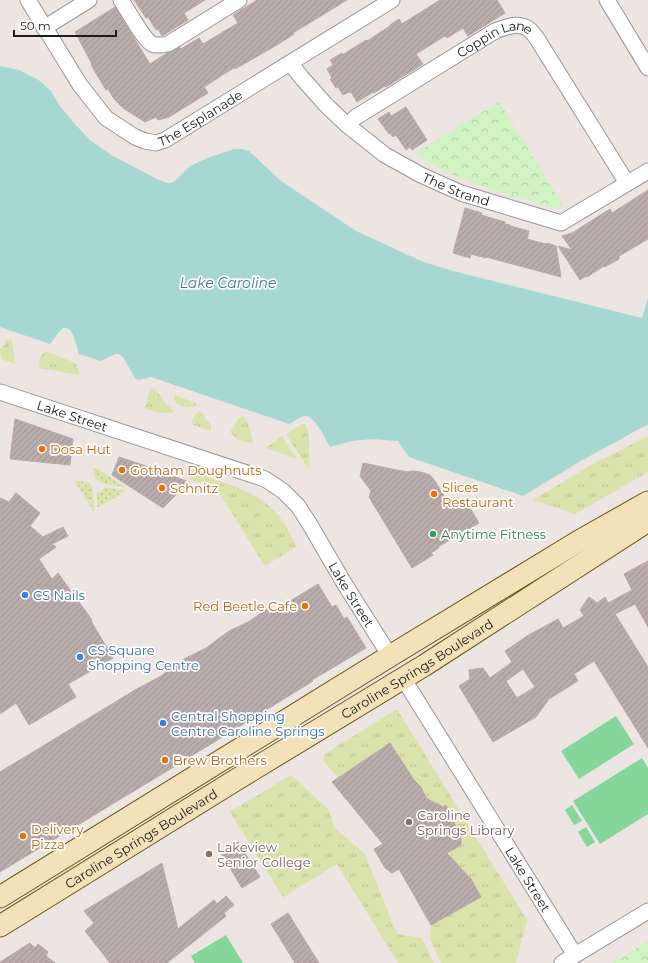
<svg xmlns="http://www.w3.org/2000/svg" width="648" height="963" font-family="Montserrat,sans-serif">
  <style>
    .grass { fill: url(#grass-tufts) }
    .park { fill: url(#park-crowns) }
    .garden { fill: url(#garden-dots) }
    .pitch { fill: #86d59b }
    .water { fill: #a6d7d1 }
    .building { fill: url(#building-hatch); stroke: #bda8a6; fill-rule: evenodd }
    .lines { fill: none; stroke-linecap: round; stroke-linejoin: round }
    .minor-casing { stroke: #969696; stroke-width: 17 }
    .secondary-casing { stroke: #68520e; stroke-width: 23 }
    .minor { stroke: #fff; stroke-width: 15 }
    .secondary { stroke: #f3e2b9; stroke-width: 21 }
    .food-dot { fill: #e8710a; stroke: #fff; stroke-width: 1.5 }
    .leisure-dot { fill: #2e9e5b; stroke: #fff; stroke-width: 1.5 }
    .shop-dot { fill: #3f7fe0; stroke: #fff; stroke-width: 1.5 }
    .education-dot { fill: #8d6e63; stroke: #fff; stroke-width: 1.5 }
    .labels { text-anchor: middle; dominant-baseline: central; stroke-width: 3.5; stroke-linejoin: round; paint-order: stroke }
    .street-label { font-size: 13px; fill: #1c1c1c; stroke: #fff }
    .food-label { font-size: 13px; fill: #c56008; stroke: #fff; text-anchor: start }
    .leisure-label { font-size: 13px; fill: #27864d; stroke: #fff; text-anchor: start }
    .shop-label { font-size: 13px; fill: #366cbe; stroke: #fff; text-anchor: start }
    .education-label { font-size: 13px; fill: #785e54; stroke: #fff; text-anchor: start }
    .water-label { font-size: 14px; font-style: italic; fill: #447b85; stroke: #fff }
  </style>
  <defs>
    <pattern id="grass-tufts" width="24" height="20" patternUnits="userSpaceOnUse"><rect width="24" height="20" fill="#dae3ac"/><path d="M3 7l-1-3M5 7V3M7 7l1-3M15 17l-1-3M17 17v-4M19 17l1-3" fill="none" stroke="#bac293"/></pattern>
    <pattern id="park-crowns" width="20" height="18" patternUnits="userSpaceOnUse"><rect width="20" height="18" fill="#cff4c2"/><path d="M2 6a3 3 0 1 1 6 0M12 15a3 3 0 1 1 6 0" fill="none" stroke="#b1d1a6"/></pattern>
    <pattern id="garden-dots" width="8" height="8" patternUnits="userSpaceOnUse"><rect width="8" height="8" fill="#dae3ac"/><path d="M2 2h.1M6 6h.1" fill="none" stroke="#bac293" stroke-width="1.8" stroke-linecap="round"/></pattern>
    <pattern id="building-hatch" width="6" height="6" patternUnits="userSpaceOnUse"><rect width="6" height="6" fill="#b9adac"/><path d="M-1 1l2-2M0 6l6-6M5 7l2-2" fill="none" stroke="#9e9493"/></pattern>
  </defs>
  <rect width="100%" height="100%" fill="#ece5e2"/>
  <!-- grass -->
  <path class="grass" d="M9,339L12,340L15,364L1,359L0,349L3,346H4L7,340Z
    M45,351L76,363L80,375L39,368C39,362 40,356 45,351Z
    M152,388H154L162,398L165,403L170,407L173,411V413H160L144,408L147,403V397Z
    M174,395L196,403L197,405C187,409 186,408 176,403Z
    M198,411C205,413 206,421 211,424V431L191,424L194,416Z
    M240,417H244L248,422L253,444L237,439L230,432L238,419Z
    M302,424H305C311,432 309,460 309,470L286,434Z
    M282,436L297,459L266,448Z
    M648,436V472L575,514L533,500L591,465Z
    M194,472C242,490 276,494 296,547L268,564L264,565L217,489L189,479Z
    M397,709L527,920L516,963H441L430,939L431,925L481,897L471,879L454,860L449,852L461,845V838L446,806L443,807L426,798L421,787L414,780L390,743L338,778L325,763L323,755Z
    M291,775L328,809L335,828L365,854L397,934L422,938L434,963H398L337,864L283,897L230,812Z"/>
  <!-- park -->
  <path class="park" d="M499,102L563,205L558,208H554L484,187L446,172L414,154Z
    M648,941V963H613Z"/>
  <!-- garden -->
  <path class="garden" d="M94,467L127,488L101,483L95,478Z
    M74,480L90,483L93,488L94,512Z
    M107,487L126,491L98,508L96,494Z"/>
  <!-- pitch -->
  <path class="pitch" d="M616,716L634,744L579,779L561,751Z
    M642,758L648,768V814L600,844L573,801Z
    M572,805L582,821L574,825L565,810Z
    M586,827L595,842L587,847L578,832Z
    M226,935L243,963H195L191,956Z"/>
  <!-- water -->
  <path class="water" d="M0,66L19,70L40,81L51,91L60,106L75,124L90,140L111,155L159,180L168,183L174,182L190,166L207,158L234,149H242L249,151L281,181L356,231L421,261L453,271L642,318L648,298V425L639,429L579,462L523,496L409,457L398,441L372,439L352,441L330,447C326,439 315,417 306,416C301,415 294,422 289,424L151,377L138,380L135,378L123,357L119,354H115L101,361L79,354C77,348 74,334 70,330C68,328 66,328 63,328L59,332L50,344L0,327Z"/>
  <!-- building -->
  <path class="building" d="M134,0H205L184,13L188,20L162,36L158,29L156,30L148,17L146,18Z
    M257,0H347L293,33L294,34L277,45L235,69V67L204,87L208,93L169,117L158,120L156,117L145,122L123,108L114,99L108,89L106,90L91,65L92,64L75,32L115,7L150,64L167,53L172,52L180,47L181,49L199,38L203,44L238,23L233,15Z
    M440,0H497L505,13L468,36L463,28L447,38L445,36L416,54L423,64L386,87L385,86L374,93L373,92L357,102L351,92L350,93L349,92L343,95L338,87L336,88L330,79L332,78L327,69L333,65L330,60L342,53V55L366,40L367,41L390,26V25L399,19L402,24Z
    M406,107L427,140L412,150L410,147L406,150L396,135L393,137L390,133L389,134L378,119L389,112L391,116Z
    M648,190V239L619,256V259L605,267L604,266L587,277L586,276L580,280L558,246L572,250L562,236L572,233L610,209L612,213Z
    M465,208L482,213L481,215L505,222V224L510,225V226L529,231L527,239L546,244L547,243L556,246L561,277L486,257V258L471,254L470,258L453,253Z
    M15,419L73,439L70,465L10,459Z
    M119,457L143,465L189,482L163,508L112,475Z
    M363,463L407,472L413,471L421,472L430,475L435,481L452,509L466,501L479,523L438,547L439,548L431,553L433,555L412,568L369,497L371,491L360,476Z
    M16,493L40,513L30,526L43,537L63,527L68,536L52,544L56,547L39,559L52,579L58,573L92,620L91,621L113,658L68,684L76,697L29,725L16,703L0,714V498L9,502Z
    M648,561V627L635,604L615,614L648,667V748L594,661L574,674L578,681L549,699L536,717L493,742L459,686L470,679L469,670L483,668L490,678L512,662L505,651L527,636L558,619L563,628L584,616L580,610L589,597L597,603L605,597L608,603L632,590L624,574ZM523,669L535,687L517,698L506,681Z
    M318,584L332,607L336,605L344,619L347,617L366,648L312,680L313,681L172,768L0,872V772L135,690L161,676L184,659L206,648L229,631L248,622L267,609L269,614Z
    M390,743L414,780L421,787L426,798L443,807L446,805L461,838V845L447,853L471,879L481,897L431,925L399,869L392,873L385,868L374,849L383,844L332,782Z
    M238,842L260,877L242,888L221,853Z
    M162,863L178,929L214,900L217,904L226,896L234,905L224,913L226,916L167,963H110L85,931L94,923L84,911Z
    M288,913L319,963H295L271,924Z
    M30,943L35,948L38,944L48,952L46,956L55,963H0V962Z"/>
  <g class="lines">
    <!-- minor casing -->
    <g class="minor-casing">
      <g id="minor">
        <path id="s1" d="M28,0L80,85L106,118L135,137L145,141L156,143L165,140L392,0"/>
        <path d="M121,0C127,9 144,40 152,44C157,46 163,45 168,44L239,0"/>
        <path d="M607,0L648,68"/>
        <path d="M44,28L89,0"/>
        <path id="s2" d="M290,63L302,78L326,105L347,125L385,155L421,175L461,193L561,223L648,171"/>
        <path id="s3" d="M347,125L356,117L495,31C506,27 519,21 530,30C532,32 534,35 536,37L627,183"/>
        <path id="s4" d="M0,392L265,479L283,491L298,506L309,523L344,583L390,656"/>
        <path id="s5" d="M403,678L575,955"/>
        <path d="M562,963L648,911"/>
      </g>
    </g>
    <!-- secondary casing -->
    <g class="secondary-casing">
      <g id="secondary">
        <path d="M0,897L390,656L579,541L648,502"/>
        <path id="s6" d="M0,926L239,778L425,665L648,521"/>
      </g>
    </g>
    <!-- minor -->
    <use href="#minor" class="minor"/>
    <!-- secondary -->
    <use href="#secondary" class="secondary"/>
  </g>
  <!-- markers -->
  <g class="food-dot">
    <circle cx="42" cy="449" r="4"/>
    <circle cx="122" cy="470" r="4"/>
    <circle cx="162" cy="488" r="4"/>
    <circle cx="434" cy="494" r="4"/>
    <circle cx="305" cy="606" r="4"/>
    <circle cx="165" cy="760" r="4"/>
    <circle cx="23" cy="836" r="4"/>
  </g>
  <circle class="leisure-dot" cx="433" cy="534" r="4"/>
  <g class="shop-dot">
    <circle cx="25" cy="595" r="4"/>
    <circle cx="80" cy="657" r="4"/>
    <circle cx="163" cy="723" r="4"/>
  </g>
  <g class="education-dot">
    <circle cx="409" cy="822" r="4"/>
    <circle cx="209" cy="854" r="4"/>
  </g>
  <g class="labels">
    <!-- street labels -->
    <g class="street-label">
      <text stroke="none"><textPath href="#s3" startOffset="173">Coppin Lane</textPath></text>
      <text stroke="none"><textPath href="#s1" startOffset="249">The Esplanade</textPath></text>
      <text stroke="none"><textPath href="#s2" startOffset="212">The Strand</textPath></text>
      <text stroke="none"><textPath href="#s4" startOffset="76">Lake Street</textPath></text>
      <text stroke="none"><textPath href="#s4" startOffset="425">Lake Street</textPath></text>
      <text stroke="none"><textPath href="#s6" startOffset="490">Caroline Springs Boulevard</textPath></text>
      <text stroke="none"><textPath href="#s6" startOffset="166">Caroline Springs Boulevard</textPath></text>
      <text stroke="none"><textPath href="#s5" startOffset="237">Lake Street</textPath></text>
    </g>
    <!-- food labels -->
    <g class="food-label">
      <text x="50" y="449">Dosa Hut</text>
      <text x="130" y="470">Gotham Doughnuts</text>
      <text x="442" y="487">Slices<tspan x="442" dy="15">Restaurant</tspan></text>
      <text x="170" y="488">Schnitz</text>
      <text x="297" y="606" text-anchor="end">Red Beetle Cafe</text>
      <text x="173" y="760">Brew Brothers</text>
      <text x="31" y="829">Delivery<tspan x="31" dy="15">Pizza</tspan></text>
    </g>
    <!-- leisure labels -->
    <g class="leisure-label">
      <text x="441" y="534">Anytime Fitness</text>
    </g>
    <!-- shop labels -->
    <g class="shop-label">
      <text x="33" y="595">CS Nails</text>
      <text x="88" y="650">CS Square<tspan x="88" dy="15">Shopping Centre</tspan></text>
      <text x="171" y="716">Central Shopping<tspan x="171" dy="15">Centre Caroline Springs</tspan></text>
    </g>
    <!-- education labels -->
    <g class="education-label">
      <text x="417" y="815">Caroline<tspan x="417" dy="15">Springs Library</tspan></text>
      <text x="217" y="847">Lakeview<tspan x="217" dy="15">Senior College</tspan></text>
    </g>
    <!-- water labels -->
    <g class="water-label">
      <text x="228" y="283">Lake Caroline</text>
    </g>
  </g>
  <!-- scale -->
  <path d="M14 30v6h102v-6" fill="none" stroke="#1c1c1c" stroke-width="2"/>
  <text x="20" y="30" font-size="12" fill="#1c1c1c" stroke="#ffffff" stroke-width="3" paint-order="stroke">50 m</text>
</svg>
